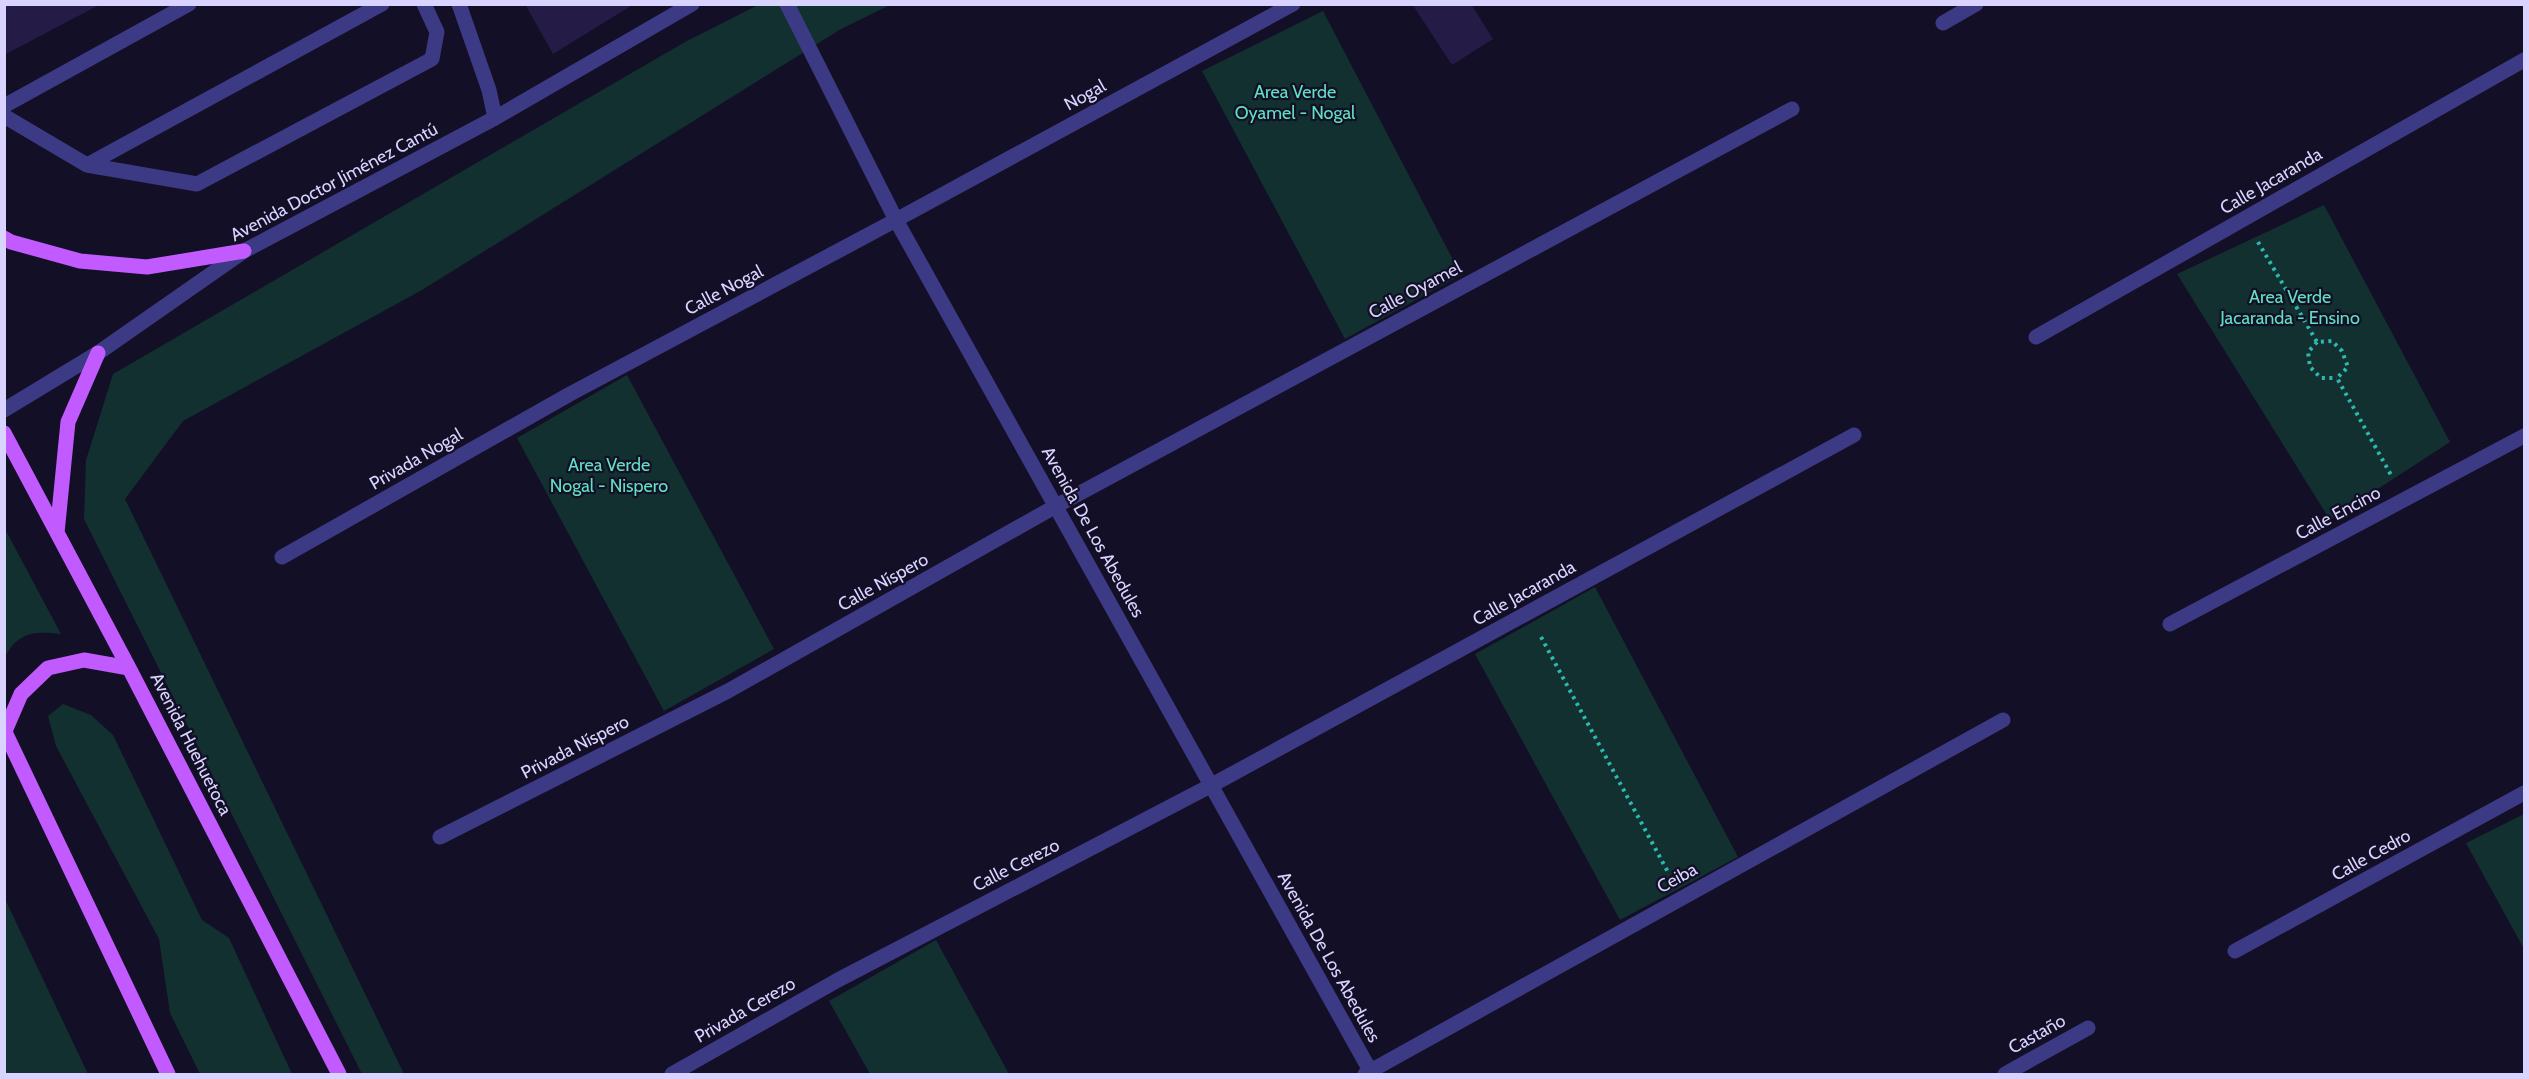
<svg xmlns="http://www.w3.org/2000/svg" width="2529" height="1079" font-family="Cabin,sans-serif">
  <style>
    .green { fill: #12302f }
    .building { fill: #241b47 }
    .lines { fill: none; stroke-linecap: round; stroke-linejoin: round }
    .path { stroke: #2fb8b0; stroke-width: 4; stroke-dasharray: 3 4.5; stroke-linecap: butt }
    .minor { stroke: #3d3a85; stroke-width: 15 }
    .major { stroke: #c25bff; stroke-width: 15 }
    .labels { text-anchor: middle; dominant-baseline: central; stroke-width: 4.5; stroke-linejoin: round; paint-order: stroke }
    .park-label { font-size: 18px; fill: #5fe0c0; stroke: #130f26 }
    .street-label { font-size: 18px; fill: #d9d4ff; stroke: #130f26 }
  </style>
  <rect width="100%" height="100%" fill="#130f26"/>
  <!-- green -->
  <path class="green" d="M758,5H890L841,29L422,290L183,421L125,499L404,1074H362L84,519L86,460L113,374L685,42Z
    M1323,11L1461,275L1345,339L1202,71Z
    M2324,205L2450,442L2330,520L2177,274Z
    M627,375L774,649L664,711L517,438Z
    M5,529L61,634C35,631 18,632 5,657Z
    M1595,587L1738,857L1620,920L1475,654Z
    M63,704L91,715L113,735L202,920L229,938L292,1074H200L170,1013L159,939L56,746L48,716Z
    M2524,814V949L2466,843Z
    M5,899L88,1074H5Z
    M936,940L1009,1074H870L829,1001Z"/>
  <!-- building -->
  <path class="building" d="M4,4H101L4,55Z
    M525,4H634L553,54Z
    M1412,4H1471L1493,39L1452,65Z"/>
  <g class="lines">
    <!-- path -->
    <path class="path" d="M2258,242L2317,342L2332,341L2342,351L2348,367L2337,378L2391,475
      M2317,342L2308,352L2310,367L2321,378H2337
      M1541,637L1669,874"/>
    <!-- minor -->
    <path class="minor" d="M459,4L489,90L495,118
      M787,4L896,220L1372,1074
      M1943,23L1976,4
      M4,106L189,4
      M4,116L87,165L197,184L432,59L437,32L424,4
      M87,165L382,4
      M2036,337L2524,60
      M4,410L98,353L244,251L495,118L692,4
      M282,557L570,394L896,220L1293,4
      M2170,624L2524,436
      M440,837L728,691L1056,506L1792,109
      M2235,951L2524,793
      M672,1074L838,980L1212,785L1854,435
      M1365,1074L2003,720
      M2005,1074L2088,1028"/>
    <!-- major -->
    <path class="major" d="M4,238L11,242L80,261L147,267L244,251
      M4,433L129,668L339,1074
      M57,533L68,422L98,353
      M4,730L168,1074
      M5,731L21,694L48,668L84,660L129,668"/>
  </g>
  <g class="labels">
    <!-- park labels -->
    <g class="park-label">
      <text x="1295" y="92">Area Verde<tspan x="1295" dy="21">Oyamel - Nogal</tspan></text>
      <text x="2290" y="297">Area Verde<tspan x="2290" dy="21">Jacaranda - Ensino</tspan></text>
      <text x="609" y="465">Area Verde<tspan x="609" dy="21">Nogal - Nispero</tspan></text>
    </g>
    <!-- street labels -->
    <g class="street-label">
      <text transform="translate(1085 95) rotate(-29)">Nogal</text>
      <text transform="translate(2271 181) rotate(-30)">Calle Jacaranda</text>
      <text transform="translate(334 182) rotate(-28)">Avenida Doctor Jiménez Cantú</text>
      <text transform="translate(724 290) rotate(-28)">Calle Nogal</text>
      <text transform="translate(1415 290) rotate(-28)">Calle Oyamel</text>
      <text transform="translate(416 459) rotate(-30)">Privada Nogal</text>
      <text transform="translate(2338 513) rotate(-28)">Calle Encino</text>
      <text transform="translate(1093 532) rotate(61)">Avenida De Los Abedules</text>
      <text transform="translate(883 582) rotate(-29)">Calle Níspero</text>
      <text transform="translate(1524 593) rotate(-29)">Calle Jacaranda</text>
      <text transform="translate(191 744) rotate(63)">Avenida Huehuetoca</text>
      <text transform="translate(575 747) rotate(-27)">Privada Níspero</text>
      <text transform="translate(2371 855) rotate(-29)">Calle Cedro</text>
      <text transform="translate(1016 865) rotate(-27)">Calle Cerezo</text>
      <text transform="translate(1677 878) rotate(-29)">Ceiba</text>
      <text transform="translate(1329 957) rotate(61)">Avenida De Los Abedules</text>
      <text transform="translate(745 1010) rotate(-30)">Privada Cerezo</text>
      <text transform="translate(2037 1034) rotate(-29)">Castaño</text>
    </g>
  </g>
  <!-- border -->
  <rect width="2529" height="1079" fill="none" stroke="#d9d4ff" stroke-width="12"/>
</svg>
